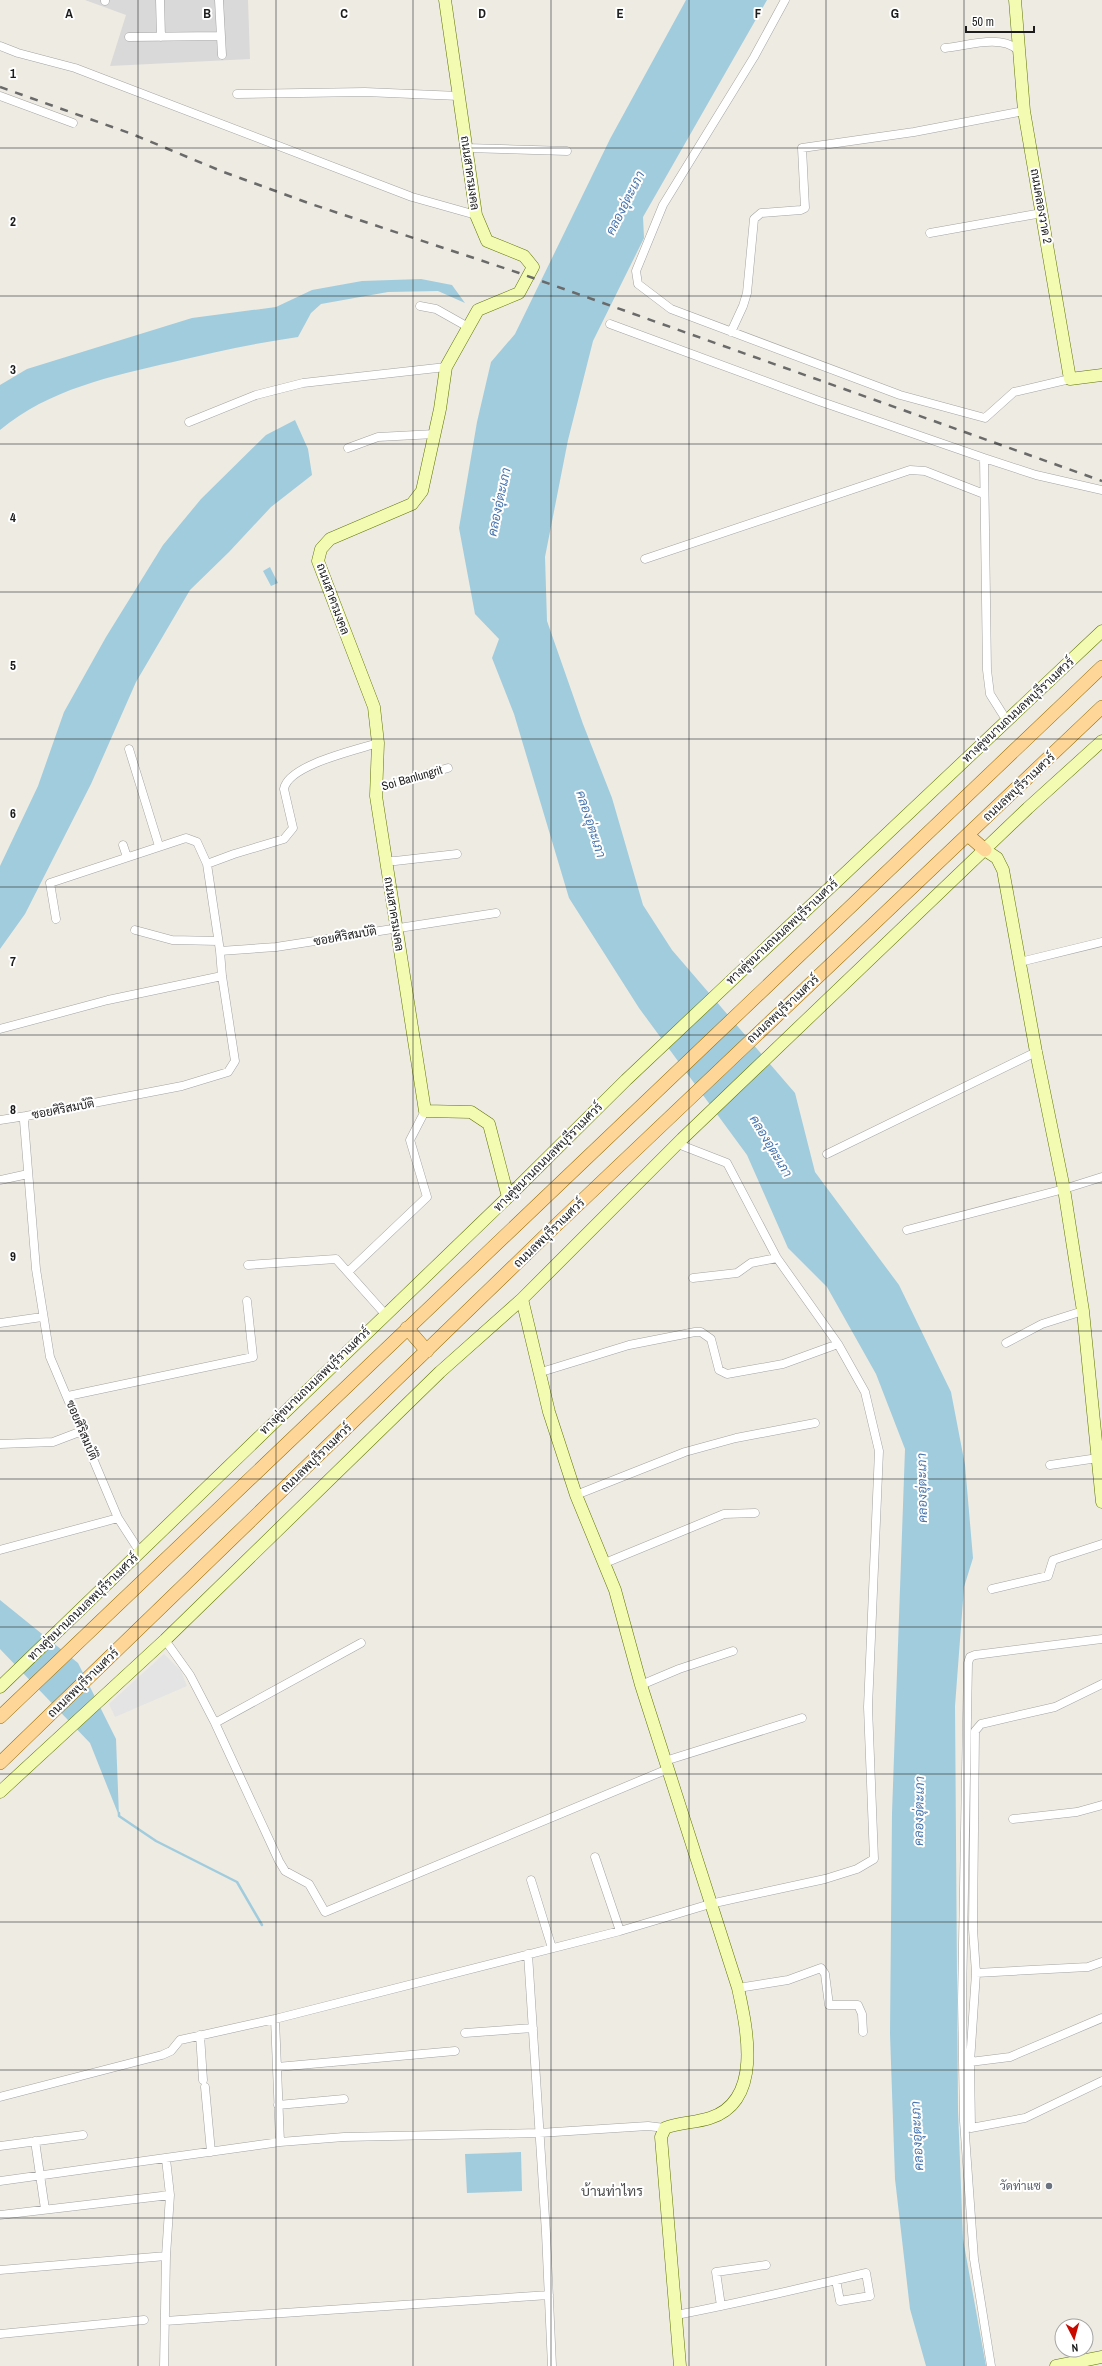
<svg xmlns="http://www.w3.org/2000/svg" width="1102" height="2366" font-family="'Archivo Narrow',Sarabun,sans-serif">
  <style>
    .residential { fill: #dad9d9 }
    .parking { fill: #e4e4e4 }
    .water { fill: #a1ccdd }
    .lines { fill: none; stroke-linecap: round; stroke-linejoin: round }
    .stream { stroke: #a1ccdd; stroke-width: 2.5 }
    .street-casing { stroke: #a3a3a3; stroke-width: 9 }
    .secondary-casing { stroke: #627402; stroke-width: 13 }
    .primary-casing { stroke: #956b00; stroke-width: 14 }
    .street { stroke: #fff; stroke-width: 8 }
    .secondary { stroke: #f3fbb3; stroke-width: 12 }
    .primary { stroke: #fed697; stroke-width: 13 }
    .rail { stroke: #6a6a6a; stroke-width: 2.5; stroke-dasharray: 8 8; stroke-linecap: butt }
    .grid { fill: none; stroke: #1c1c1c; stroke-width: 1; stroke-opacity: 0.55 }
    .worship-dot { fill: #6b7280; stroke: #fff; stroke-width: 1.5 }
    .labels { text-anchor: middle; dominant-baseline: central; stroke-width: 4; stroke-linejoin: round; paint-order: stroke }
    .street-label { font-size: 12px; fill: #1c1c1c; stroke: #fff }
    .worship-label { font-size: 12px; fill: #5b616d; stroke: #fff; text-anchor: end }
    .water-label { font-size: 13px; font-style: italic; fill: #4775ae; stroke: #fff }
    .quarter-label { font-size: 14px; fill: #4f4f4f; stroke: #fff }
    .grid-label { font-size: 13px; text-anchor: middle; font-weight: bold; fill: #1c1c1c; stroke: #fff; stroke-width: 4; stroke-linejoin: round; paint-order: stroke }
  </style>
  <rect width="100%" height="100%" fill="#eeebe2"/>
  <!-- residential -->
  <path class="residential" d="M85,0H248L250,59L110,66L126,15Z"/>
  <!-- parking -->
  <path class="parking" d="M164,1654L181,1671L187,1686L115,1717L109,1704Z"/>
  <!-- water -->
  <path class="water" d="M686,0H767L643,217L644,238L593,341L568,440L545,557L547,621L583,724L612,798L643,905L672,950L795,1093L815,1172L899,1285L951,1392L965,1465L973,1558L964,1587L955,1706L958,2110L963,2239L986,2366H926L910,2309L895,2179L890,2034L892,1813L905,1449L876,1374L827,1287L788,1248L747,1155L639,1008L569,898L514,714L492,658L499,639L475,614L459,528L477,422L491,362L515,334L610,139Z
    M421,279L452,285L465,303L438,291L388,292L321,304L311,313L298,337C256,343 214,352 173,362C112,376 49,389 0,430V385L27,369L192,318L276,307L312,290L362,281Z
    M295,420L308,449L312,475L271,507L229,552L190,590L136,682L91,784L25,914L0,949V866L38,786L64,712L106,637L163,545L201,499L266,435Z
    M270,567L278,583L271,586L263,571Z
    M0,1600L78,1663L116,1739L119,1816L90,1743L0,1649Z
    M521,2152L522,2191L467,2193L465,2154Z"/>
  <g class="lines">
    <!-- stream -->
    <path class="stream" d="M119,1813V1816L156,1841L237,1882L262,1925"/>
    <!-- street casing -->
    <g class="street-casing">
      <path id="street" d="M105,0V1
        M160,0L161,37
        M219,0L222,55
        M785,0L754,57L663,205L636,271L638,284L671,309L900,395L985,418L1014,392L1070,379
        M129,37L221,36
        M0,46L18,53L75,68L412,197L476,215
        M945,48C967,46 1000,34 1018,50
        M237,94L365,92L459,96
        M0,96L73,123
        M466,148L567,151
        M930,233L1042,213
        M420,306L436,309L468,327
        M610,324L819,401L984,458
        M731,332L743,306L747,293L754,219L761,213L801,210L805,208L802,148L914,132L1024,111
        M189,422L256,395L303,383L446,367
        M348,448L378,437L435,434
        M645,559L910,470L925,471L984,494
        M1007,721L990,694L987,670L984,458L1036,475L1102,490
        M129,749L159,846
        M376,789L448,768
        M123,845L127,857
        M385,855L389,861H395L457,854
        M207,864L234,854L284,839L293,828L284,789C288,765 356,750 378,743
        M56,919L50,883L186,838L197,842L207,864L220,951
        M135,930L172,940L218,941
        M1020,962L1102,942
        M0,1029L108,1000L222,976
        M0,1120L26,1116
        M827,1154L1036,1052
        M0,1180L28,1174
        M907,1230L1064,1189L1102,1177
        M248,1265L336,1259L385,1314
        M348,1272L427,1197L410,1140L425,1111
        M693,1278L737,1273L751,1263L777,1258
        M0,1323L42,1317
        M1006,1343L1042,1324L1083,1311
        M538,1373L629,1345L695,1332H701L711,1339L719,1370L727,1374L783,1364L838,1344
        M68,1396L253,1357L247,1301
        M0,1444L53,1442L82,1431
        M1050,1465L1098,1458
        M576,1495L685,1452L736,1438L815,1423
        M0,1550L118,1518
        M140,1552L118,1518L50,1357L36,1269L24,1121L26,1116L182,1086L228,1072L235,1061L222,976L220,951L276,947L496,913
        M605,1563L724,1514L755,1513
        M992,1589L1048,1576L1053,1560L1102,1544
        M165,1640L190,1675L215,1723L279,1861L285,1871L309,1884L325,1912L668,1769
        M1102,1684L1055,1707L981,1724L975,1731L973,1929L976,1973L970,2062L971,2128L1025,2118L1102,2081
        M641,1685L679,1669L733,1651
        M215,1723L361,1643
        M665,1761L802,1718
        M1013,1819L1077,1812L1102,1805
        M595,1857L620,1931
        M531,1880L552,1948
        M528,1954L546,2233L552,2366
        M976,1973L1088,1967L1102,1962
        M738,1988L788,1980L821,1968L825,1974L829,2005H858L862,2014L863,2032
        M275,2019L280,2142
        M465,2033L533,2028
        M200,2035L203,2080
        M970,2062L1010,2057L1102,2018
        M277,2067L455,2051
        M205,2087L211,2152
        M0,2097L162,2055L171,2051L180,2040L275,2019L620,1931L710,1904L825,1879L857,1869L874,1859L868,1707L879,1451L865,1392L838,1344L777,1258L727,1163L678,1144
        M278,2105L344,2099
        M35,2141L45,2209
        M0,2146L83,2135
        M0,2181L280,2142L344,2137L539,2133L648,2126L665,2128
        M0,2215L170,2195
        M0,2270L166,2256
        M721,2306L716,2272L766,2265
        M676,2315C739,2303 803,2288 866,2273L870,2296L840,2301L836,2280
        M165,2321L549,2295
        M0,2334L144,2320
        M164,2366L166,2256L170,2195L166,2159
        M991,2366L974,2259L964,2121L962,2001L968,1663L970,1657L975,1655L1102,1639"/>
    </g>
    <!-- secondary casing -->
    <g class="secondary-casing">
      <path id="secondary" d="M445,0L476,215L487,241L524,256L533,267L519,293L478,310L446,367L440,409L422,491L412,504L330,539L321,549L318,561L374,707L378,743L376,796L425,1111L471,1112L489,1124L508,1197
        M1015,0L1024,111L1070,379L1102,375
        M985,850L997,858L1003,870L1036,1052L1064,1189L1083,1311L1102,1502
        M522,1299L549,1412L576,1495L615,1590L641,1685L738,1988C747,2029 763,2101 710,2118C695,2123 680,2122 665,2128L661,2137L680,2366
        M0,1687L508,1197L626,1080L1102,631
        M0,1792L165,1640L440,1372L522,1299L682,1139L1028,808L1102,741
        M1056,2366L1102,2357"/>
    </g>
    <!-- primary casing -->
    <g class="primary-casing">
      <path id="primary" d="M968,835L985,850
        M407,1328L427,1351
        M0,1717L1102,667
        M0,1763L548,1233L1102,707"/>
    </g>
    <!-- street -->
    <use href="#street" class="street"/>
    <!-- secondary -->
    <use href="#secondary" class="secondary"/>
    <!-- primary -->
    <use href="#primary" class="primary"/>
    <!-- rail -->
    <path class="rail" d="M0,87L132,134L221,171L311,204L519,273L1102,481"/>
  </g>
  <!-- grid -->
  <path class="grid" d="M138,0V2366M276,0V2366M413,0V2366M551,0V2366M689,0V2366M826,0V2366M964,0V2366M0,148H1102M0,296H1102M0,444H1102M0,592H1102M0,739H1102M0,887H1102M0,1035H1102M0,1183H1102M0,1331H1102M0,1479H1102M0,1627H1102M0,1774H1102M0,1922H1102M0,2070H1102M0,2218H1102"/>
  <!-- markers -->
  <circle class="worship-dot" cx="1049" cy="2186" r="4"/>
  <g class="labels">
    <!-- street labels -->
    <g class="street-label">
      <text transform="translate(470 173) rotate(82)">ถนนสาครมงคล</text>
      <text transform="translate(1041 206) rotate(80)">ถนนคลองวาด 2</text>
      <text transform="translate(333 599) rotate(70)">ถนนสาครมงคล</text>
      <text transform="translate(1018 710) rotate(-43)">ทางคู่ขนานถนนลพบุรีราเมศวร์</text>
      <text transform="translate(412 778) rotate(-16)">Soi Banlungrit</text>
      <text transform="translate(1019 787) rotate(-43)">ถนนลพบุรีราเมศวร์</text>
      <text transform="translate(394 914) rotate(81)">ถนนสาครมงคล</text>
      <text transform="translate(782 932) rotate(-43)">ทางคู่ขนานถนนลพบุรีราเมศวร์</text>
      <text transform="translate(345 936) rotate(-10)">ซอยศิริสมบัติ</text>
      <text transform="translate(783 1009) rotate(-43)">ถนนลพบุรีราเมศวร์</text>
      <text transform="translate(63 1109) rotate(-11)">ซอยศิริสมบัติ</text>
      <text transform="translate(548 1157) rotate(-45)">ทางคู่ขนานถนนลพบุรีราเมศวร์</text>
      <text transform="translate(549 1233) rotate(-44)">ถนนลพบุรีราเมศวร์</text>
      <text transform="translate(315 1381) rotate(-44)">ทางคู่ขนานถนนลพบุรีราเมศวร์</text>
      <text transform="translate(82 1430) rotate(67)">ซอยศิริสมบัติ</text>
      <text transform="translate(316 1458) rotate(-44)">ถนนลพบุรีราเมศวร์</text>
      <text transform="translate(83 1607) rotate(-44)">ทางคู่ขนานถนนลพบุรีราเมศวร์</text>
      <text transform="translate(83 1683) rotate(-44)">ถนนลพบุรีราเมศวร์</text>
    </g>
    <!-- worship labels -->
    <g class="worship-label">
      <text x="1041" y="2186">วัดท่าแซ</text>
    </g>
    <!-- water labels -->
    <g class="water-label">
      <text transform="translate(625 203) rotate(-63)">คลองอุ่ตะเภา</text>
      <text transform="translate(499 502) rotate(-78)">คลองอุ่ตะเภา</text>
      <text transform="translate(591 824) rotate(72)">คลองอุ่ตะเภา</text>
      <text transform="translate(771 1146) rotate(59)">คลองอุ่ตะเภา</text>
      <text transform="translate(922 1488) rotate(-91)">คลองอุ่ตะเภา</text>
      <text transform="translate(919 1811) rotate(-89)">คลองอุ่ตะเภา</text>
      <text transform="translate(917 2136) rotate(-93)">คลองอุ่ตะเภา</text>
    </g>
    <!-- quarter labels -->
    <g class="quarter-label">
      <text x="612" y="2191">บ้านท่าไทร</text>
    </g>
  </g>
  <g class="grid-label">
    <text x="69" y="18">A</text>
    <text x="207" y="18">B</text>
    <text x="344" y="18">C</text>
    <text x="482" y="18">D</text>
    <text x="620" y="18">E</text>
    <text x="758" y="18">F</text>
    <text x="895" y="18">G</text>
    <text x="13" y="78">1</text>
    <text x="13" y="226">2</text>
    <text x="13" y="374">3</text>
    <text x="13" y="522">4</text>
    <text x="13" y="670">5</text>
    <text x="13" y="818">6</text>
    <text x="13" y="966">7</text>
    <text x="13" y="1114">8</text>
    <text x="13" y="1261">9</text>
  </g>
  <!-- north arrow -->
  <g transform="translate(1074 2338) rotate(174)"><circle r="19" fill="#ffffff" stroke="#a4a4a4"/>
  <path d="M0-3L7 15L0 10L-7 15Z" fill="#c90a00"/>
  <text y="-6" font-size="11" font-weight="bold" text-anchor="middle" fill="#1c1c1c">N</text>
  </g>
  <!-- scale -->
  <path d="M966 26v6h68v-6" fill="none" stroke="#1c1c1c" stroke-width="2"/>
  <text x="972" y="26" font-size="12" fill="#1c1c1c" stroke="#ffffff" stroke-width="3" paint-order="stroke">50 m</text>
</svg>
